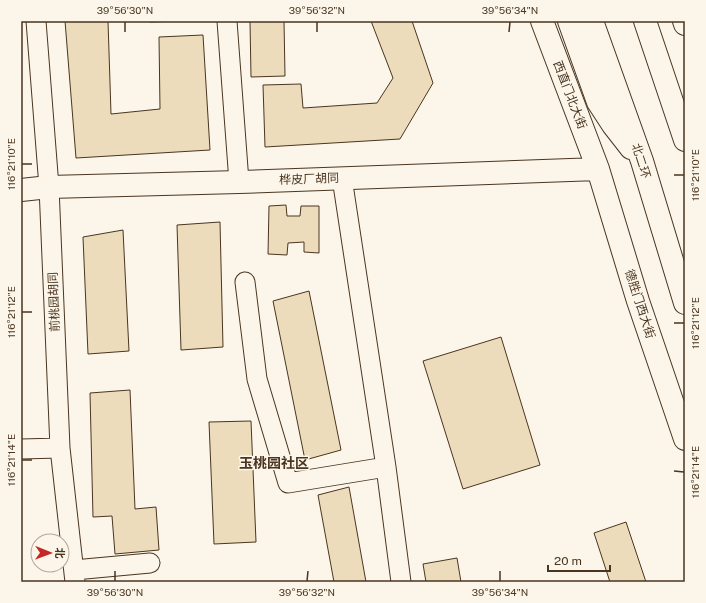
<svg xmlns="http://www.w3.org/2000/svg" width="706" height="603" font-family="'Public Sans','Noto Sans SC',sans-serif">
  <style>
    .building { fill: #ecdcbc; stroke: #4a3520 }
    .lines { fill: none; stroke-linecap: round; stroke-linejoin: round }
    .street-casing { stroke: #4a3520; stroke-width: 21 }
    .secondary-casing { stroke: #4a3520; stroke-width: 24 }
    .highway-casing { stroke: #4a3520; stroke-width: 24 }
    .street { stroke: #fbf6e9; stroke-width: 19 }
    .secondary { stroke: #fbf6e9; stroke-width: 22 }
    .highway { stroke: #fbf6e9; stroke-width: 22 }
    .ticks { fill: none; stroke: #4a3520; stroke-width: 1.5 }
    .labels { text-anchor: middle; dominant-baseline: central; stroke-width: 3; stroke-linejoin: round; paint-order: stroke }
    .street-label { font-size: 12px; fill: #4a3520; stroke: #fbf6e9 }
    .quarter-label { font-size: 14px; font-weight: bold; fill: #4a3520; stroke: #fbf6e9 }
    .neatline { fill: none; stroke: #4a3520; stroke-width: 1.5 }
    .ticks-label { font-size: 10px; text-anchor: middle; fill: #4a3520 }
  </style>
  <rect width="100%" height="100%" fill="#fbf6e9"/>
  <!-- building -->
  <path class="building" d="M65,21H108L111,114L160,109L159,37L203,35L210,150L76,158Z
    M150,21H178L150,22Z
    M250,21H284L285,76L251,77Z
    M371,21H412L433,83L400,139L265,147L263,85L301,84L303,108L377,103L393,78Z
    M286,205L287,216H300L301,206H319V253L304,252V242L288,243L287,255L268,254L269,206Z
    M220,222L223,347L181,350L177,225Z
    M123,230L129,351L88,354L83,237Z
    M309,291L341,450L305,460L273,301Z
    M501,337L540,465L463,489L423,361Z
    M130,390L135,509L156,507L159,550L115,554L112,516L93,517L90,393Z
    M251,421L256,542L214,544L209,422Z
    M349,487L366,582H334L318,495Z
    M626,522L646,582H610L594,533Z
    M457,558L461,582H426L423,564Z"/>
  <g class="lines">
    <!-- street casing -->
    <g class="street-casing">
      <path id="street" d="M36,21L49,187L60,448L75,582
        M227,21L239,182
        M342,178L386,467L401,582
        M245,282L257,379L288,483L386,467
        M21,449L60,448
        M74,570L150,563"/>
    </g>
    <!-- secondary casing -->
    <g class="secondary-casing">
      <path id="secondary" d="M542,21L598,169L638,301L685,439
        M684,21L685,24
        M21,190L49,187L239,182L598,169"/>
    </g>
    <!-- highway casing -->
    <g class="highway-casing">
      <path id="highway" d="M569,21L598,102L613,125L631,148
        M592,21L642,161L685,303
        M645,21L685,140"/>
    </g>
    <!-- street -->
    <use href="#street" class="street"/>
    <!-- secondary -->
    <use href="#secondary" class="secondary"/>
    <!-- highway -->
    <use href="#highway" class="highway"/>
  </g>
  <!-- ticks -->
  <path class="ticks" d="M125,32V22M317,32V22M509,32L510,22M22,164H32M674,175H684M22,312H32M674,323H684M22,460H32M674,471L684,472M115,581V571M307,581L308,571M500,581V571"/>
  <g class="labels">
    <!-- street labels -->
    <g class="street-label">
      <text transform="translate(570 95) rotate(69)">西直门北大街</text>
      <text transform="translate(641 161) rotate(72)">北二环</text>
      <text transform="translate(309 179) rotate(-2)">桦皮厂胡同</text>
      <text transform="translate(54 302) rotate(-92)">前桃园胡同</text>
      <text transform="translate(640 304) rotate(72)">德胜门西大街</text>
    </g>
    <!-- quarter labels -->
    <g class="quarter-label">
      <text x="274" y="463">玉桃园社区</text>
    </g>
  </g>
  <!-- border -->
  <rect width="706" height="603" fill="none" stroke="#fbf6e9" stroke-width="44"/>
  <!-- north arrow -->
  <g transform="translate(50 553) rotate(91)"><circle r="19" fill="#fbf6e9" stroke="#b4a999"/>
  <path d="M0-3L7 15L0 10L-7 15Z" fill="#c62828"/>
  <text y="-6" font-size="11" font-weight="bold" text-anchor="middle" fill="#4a3520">北</text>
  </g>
  <!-- scale -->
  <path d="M548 565v6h62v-6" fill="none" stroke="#4a3520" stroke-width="2"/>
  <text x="554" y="565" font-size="12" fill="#4a3520" stroke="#fbf6e9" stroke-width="3" paint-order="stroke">20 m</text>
  <rect x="22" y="22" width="662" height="559" class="neatline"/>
  <g class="ticks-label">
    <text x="125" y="14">39°56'30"N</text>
    <text x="317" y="14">39°56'32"N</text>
    <text x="510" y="14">39°56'34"N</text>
    <text transform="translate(11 164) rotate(-90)" y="4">116°21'10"E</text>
    <text transform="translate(695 175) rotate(-90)" y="4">116°21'10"E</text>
    <text transform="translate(11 312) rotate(-90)" y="4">116°21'12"E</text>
    <text transform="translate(695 323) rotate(-90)" y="4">116°21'12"E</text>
    <text transform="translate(11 460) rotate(-90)" y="4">116°21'14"E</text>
    <text transform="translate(695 472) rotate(-90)" y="4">116°21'14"E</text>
    <text x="115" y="596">39°56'30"N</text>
    <text x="307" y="596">39°56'32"N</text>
    <text x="500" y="596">39°56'34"N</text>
  </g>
</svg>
